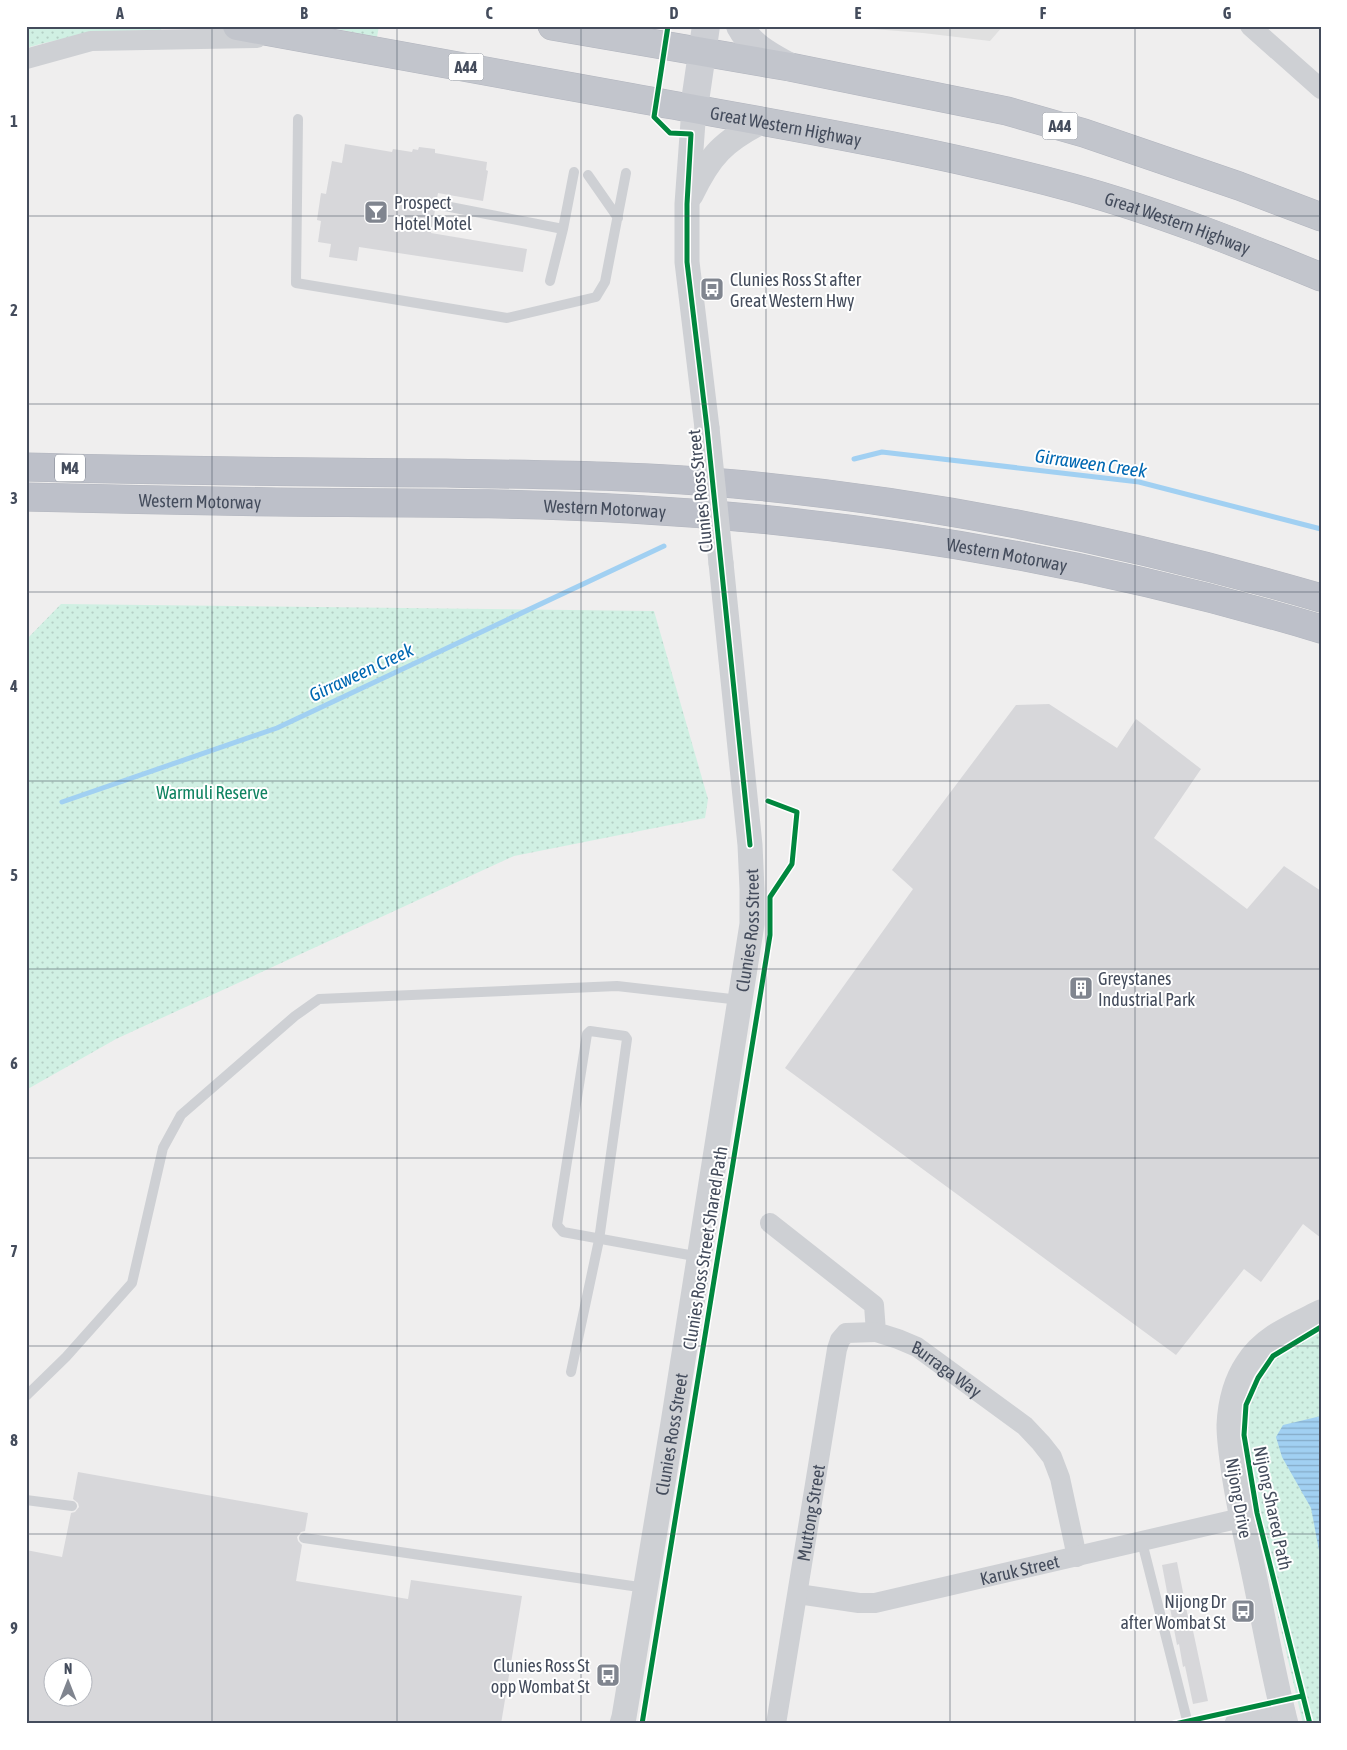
<svg xmlns="http://www.w3.org/2000/svg" width="1347" height="1750" font-family="'Asap Condensed',sans-serif">
  <style>
    .education { fill: #e0e0e0 }
    .grass { fill: url(#grass-dots) }
    .water { fill: url(#water-rules) }
    .lines { fill: none; stroke-linecap: round; stroke-linejoin: round }
    .stream { stroke: #a1d0f2; stroke-width: 5 }
    .building { fill: #d7d7da; fill-rule: evenodd }
    .trunk-casing { stroke: #b2b5be; stroke-width: 29 }
    .motorway-casing { stroke: #b2b5be; stroke-width: 29 }
    .service { stroke: #ced0d4; stroke-width: 10 }
    .minor { stroke: #ced0d4; stroke-width: 20 }
    .tertiary { stroke: #ced0d4; stroke-width: 25 }
    .secondary { stroke: #cdcfd4; stroke-width: 28 }
    .trunk { stroke: #c2c5cc; stroke-width: 28 }
    .motorway { stroke: #bdc0c9; stroke-width: 28 }
    .tertiary-bridge { stroke: #ced0d4; stroke-width: 25 }
    .cycleway-casing { stroke: #fff; stroke-width: 8 }
    .cycleway { stroke: #00873e; stroke-width: 5 }
    .grid { fill: none; stroke: #444c5c; stroke-width: 1; stroke-opacity: 0.55 }
    .labels { text-anchor: middle; dominant-baseline: central; stroke-width: 4; stroke-linejoin: round; paint-order: stroke }
    .shield { fill: #fff; stroke: #7c828d; stroke-width: 1 }
    .shield-label { font-size: 16px; font-weight: bold; fill: #444c5c }
    .street-label { font-size: 18px; fill: #444c5c; stroke: #fff }
    .poi-label { font-size: 18px; fill: #444c5c; stroke: #fff; text-anchor: start }
    .park-label { font-size: 18px; fill: #0f8361; stroke: #fff }
    .water-label { font-size: 19px; font-style: italic; fill: #0168b2; stroke: #fff }
    .neatline { fill: none; stroke: #444c5c; stroke-width: 2 }
    .grid-label { font-size: 16px; text-anchor: middle; font-weight: bold; fill: #444c5c }
  </style>
  <defs>
    <pattern id="grass-dots" width="8" height="8" patternUnits="userSpaceOnUse" patternTransform="scale(1.25)"><rect width="8" height="8" fill="#d0f0e3"/><path d="M2 2h.1M6 6h.1" fill="none" stroke="#b4cfc5" stroke-width="1.8" stroke-linecap="round"/></pattern>
    <pattern id="water-rules" width="6" height="5" patternUnits="userSpaceOnUse" patternTransform="scale(1.25)"><rect width="6" height="5" fill="#a1d0f2"/><path d="M0 2.5h6" fill="none" stroke="#85abc7"/></pattern>
  </defs>
  <rect width="100%" height="100%" fill="#efeeee"/>
  <!-- education -->
  <path class="education" d="M836,26H1003L990,41L923,33Z"/>
  <!-- grass -->
  <path class="grass" d="M26,26H163L161,30C116,30 69,35 26,48Z
    M322,26H379L377,37Z
    M61,604L654,611L708,799L705,818L514,856L116,1039L26,1090V640Z
    M1321,1324V1724H1303L1246,1480L1239,1440L1242,1404L1261,1365L1280,1345Z"/>
  <!-- water -->
  <path class="water" d="M1321,1416V1561L1311,1508L1282,1457L1276,1437L1283,1425Z"/>
  <g class="lines">
    <!-- stream -->
    <path class="stream" d="M854,459L882,452L1139,482L1321,529
      M62,802L277,728L664,546"/>
  </g>
  <!-- building -->
  <path class="building" d="M345,144L392,152L393,149L412,152L413,149L418,150L419,147L435,149V153L487,162L486,170L488,171L483,201L438,193L431,233L527,249L523,272L359,247L357,261L329,257L331,244L318,242L321,221L317,220L321,193L326,194L332,161L342,163Z
    M1049,704L1117,748L1136,719L1201,769L1154,838L1247,909L1284,866L1321,891V1238L1303,1224L1261,1282L1244,1269L1176,1355L785,1068L913,889L892,870L1016,705Z
    M78,1472L308,1513L305,1531L301,1532L297,1537L298,1541L302,1545L296,1581L408,1599L411,1580L522,1596L501,1724H26V1550L62,1557L71,1513L75,1512L79,1507L78,1503L73,1499ZM52,1668H82V1698H52Z
    M1177,1562L1190,1627L1192,1626L1208,1701L1193,1704L1185,1666L1183,1667L1179,1644L1177,1645L1162,1565Z"/>
  <g class="lines">
    <!-- trunk casing -->
    <g class="trunk-casing">
      <g id="trunk">
        <path id="s5" d="M237,26C370,50 502,74 634,98C781,125 929,149 1073,188C1157,211 1240,244 1321,277"/>
        <path d="M552,26L790,67L1007,111L1084,133L1239,186L1321,217"/>
      </g>
    </g>
    <!-- motorway casing -->
    <g class="motorway-casing">
      <g id="motorway">
        <path d="M26,467C166,471 306,472 446,473C543,475 639,475 735,484C933,502 1130,542 1321,598"/>
        <path id="s6" d="M26,497C109,499 193,501 276,502C394,503 512,502 630,509C865,522 1096,562 1321,629"/>
      </g>
    </g>
    <!-- service -->
    <path class="service" d="M298,119L296,283L507,318L596,297L605,282L626,173
      M588,175L618,218
      M445,206L563,229L574,172
      M550,281L563,229
      M571,1372L599,1240L627,1039L625,1036L590,1031L587,1034L557,1225L563,1232L700,1257
      M26,1396L66,1357L132,1283L163,1148L181,1115L295,1016L319,999L617,986L740,1000
      M26,1500L72,1506
      M304,1538L646,1588
      M1142,1542L1188,1724"/>
    <!-- minor -->
    <g class="minor">
      <path d="M1250,26L1321,89"/>
      <path d="M26,59L91,41L257,38"/>
      <path id="s1" d="M770,1223L874,1305L876,1332L898,1339L917,1347L1025,1426L1041,1443L1052,1457L1060,1478L1077,1557"/>
      <path id="s2" d="M798,1594L859,1603H875L1241,1518"/>
      <path id="s3" d="M776,1724L837,1349L840,1340L846,1333L876,1332"/>
    </g>
    <!-- tertiary -->
    <g class="tertiary">
      <path d="M694,108L687,204V262L707,428"/>
      <path d="M691,195C710,155 724,141 763,121"/>
      <path id="s4" d="M622,1724L624,1717L673,1423L752,924V889L750,845L721,563"/>
      <path d="M1237,1724L1283,1713"/>
      <path d="M1286,1724C1272,1670 1263,1615 1251,1560C1244,1529 1237,1498 1233,1467C1231,1453 1229,1439 1229,1425C1230,1404 1235,1382 1247,1364C1264,1337 1293,1326 1321,1312"/>
    </g>
    <!-- secondary -->
    <path class="secondary" d="M740,26C751,47 770,56 790,67
      M694,108L706,26"/>
    <!-- trunk -->
    <use href="#trunk" class="trunk"/>
    <!-- motorway -->
    <use href="#motorway" class="motorway"/>
    <!-- tertiary-bridge -->
    <path class="tertiary-bridge" d="M707,428L721,563"/>
    <!-- cycleway casing -->
    <g class="cycleway-casing">
      <path id="cycleway" d="M668,26L654,117L670,133L691,134L687,204V262L707,428L750,845
        M642,1724L770,935V897L792,864L797,812L768,801
        M1175,1724L1302,1696
        M1310,1724L1257,1513L1244,1435L1246,1405L1258,1378L1273,1356L1321,1327"/>
    </g>
    <!-- cycleway -->
    <use href="#cycleway" class="cycleway"/>
  </g>
  <!-- grid -->
  <path class="grid" d="M212,26V1724M397,26V1724M581,26V1724M766,26V1724M950,26V1724M1135,26V1724M26,216H1321M26,404H1321M26,592H1321M26,781H1321M26,969H1321M26,1158H1321M26,1346H1321M26,1534H1321"/>
  <!-- icons -->
  <defs>
    <g id="bar-square" transform="scale(1.25)"><rect x="-9" y="-9" width="18" height="18" rx="4" fill="#80858f" stroke="#fff"/><path d="M-6-5H6L.8 .8V4.5H3.5V6h-7V4.5H-.8V.8Z" fill="#fff"/></g>
    <g id="bus-square" transform="scale(1.25)"><rect x="-9" y="-9" width="18" height="18" rx="4" fill="#80858f" stroke="#fff"/><path d="M-5-6H5V4H4V6H2V4H-2V6H-4V4H-5ZM-3.5-4V0h7V-4ZM-3.5 1.2v1.5H-2V1.2ZM2 1.2v1.5H3.5V1.2Z" fill="#fff"/></g>
    <g id="building-square" transform="scale(1.25)"><rect x="-9" y="-9" width="18" height="18" rx="4" fill="#80858f" stroke="#fff"/><path d="M-4-6H4V6H1V3H-1V6H-4ZM-2.5-4.3h1.7v1.8h-1.7ZM.8-4.3h1.7v1.8H.8ZM-2.5-1h1.7V.8h-1.7ZM.8-1h1.7V.8H.8Z" fill="#fff"/></g>
  </defs>
  <g fill-rule="evenodd">
    <use href="#bar-square" x="376" y="212"/>
    <use href="#bus-square" x="712" y="289"/>
    <use href="#building-square" x="1081" y="988"/>
    <use href="#bus-square" x="1243" y="1611"/>
    <use href="#bus-square" x="608" y="1675"/>
  </g>
  <g class="labels">
    <!-- shield labels -->
    <g class="shield">
      <rect x="448.5" y="53.5" width="35" height="27" rx="4"/>
      <rect x="1042.5" y="112.5" width="35" height="27" rx="4"/>
      <rect x="55" y="454.5" width="30" height="27" rx="4"/>
    </g>
    <g class="shield-label">
      <text x="466" y="67">A44</text>
      <text x="1060" y="126">A44</text>
      <text x="70" y="468">M4</text>
    </g>
    <!-- street labels -->
    <g class="street-label">
      <text stroke="none"><textPath href="#s5" startOffset="558">Great Western Highway</textPath></text>
      <text stroke="none"><textPath href="#s5" startOffset="962">Great Western Highway</textPath></text>
      <text transform="translate(700 491) rotate(-96)">Clunies Ross Street</text>
      <text stroke="none"><textPath href="#s6" startOffset="174">Western Motorway</textPath></text>
      <text stroke="none"><textPath href="#s6" startOffset="579">Western Motorway</textPath></text>
      <text stroke="none"><textPath href="#s6" startOffset="984">Western Motorway</textPath></text>
      <text stroke="none"><textPath href="#s4" startOffset="804">Clunies Ross Street</textPath></text>
      <text transform="translate(705 1248) rotate(-81)">Clunies Ross Street Shared Path</text>
      <text stroke="none"><textPath href="#s1" startOffset="240">Burraga Way</textPath></text>
      <text stroke="none"><textPath href="#s4" startOffset="294">Clunies Ross Street</textPath></text>
      <text transform="translate(1239 1498) rotate(80)">Nijong Drive</text>
      <text transform="translate(1273 1508) rotate(78)">Nijong Shared Path</text>
      <text stroke="none"><textPath href="#s3" startOffset="214">Muttong Street</textPath></text>
      <text stroke="none"><textPath href="#s2" startOffset="226">Karuk Street</textPath></text>
    </g>
    <!-- poi labels -->
    <g class="poi-label">
      <text x="394" y="202">Prospect<tspan x="394" dy="21">Hotel Motel</tspan></text>
      <text x="730" y="279">Clunies Ross St after<tspan x="730" dy="21">Great Western Hwy</tspan></text>
      <text x="1098" y="978">Greystanes<tspan x="1098" dy="21">Industrial Park</tspan></text>
      <text x="1226" y="1601" text-anchor="end">Nijong Dr<tspan x="1226" dy="21">after Wombat St</tspan></text>
      <text x="590" y="1665" text-anchor="end">Clunies Ross St<tspan x="590" dy="21">opp Wombat St</tspan></text>
    </g>
    <!-- park labels -->
    <g class="park-label">
      <text x="212" y="792">Warmuli Reserve</text>
    </g>
    <!-- water labels -->
    <g class="water-label">
      <text transform="translate(1091 463) rotate(8)">Girraween Creek</text>
      <text transform="translate(361 672) rotate(-25)">Girraween Creek</text>
    </g>
  </g>
  <!-- border -->
  <rect width="1347" height="1750" fill="none" stroke="#ffffff" stroke-width="55"/>
  <!-- north arrow -->
  <g transform="translate(68 1682)"><circle r="24" fill="#ffffff" stroke="#b4b7be"/>
  <path d="M0-4L9 19L0 12L-9 19Z" fill="#80858f"/>
  <text y="-8" font-size="14" font-weight="bold" text-anchor="middle" fill="#444c5c">N</text>
  </g>
  <rect x="28" y="28" width="1292" height="1694" class="neatline"/>
  <g class="grid-label">
    <text x="120" y="19">A</text>
    <text x="304" y="19">B</text>
    <text x="489" y="19">C</text>
    <text x="674" y="19">D</text>
    <text x="858" y="19">E</text>
    <text x="1043" y="19">F</text>
    <text x="1227" y="19">G</text>
    <text x="14" y="127">1</text>
    <text x="14" y="316">2</text>
    <text x="14" y="504">3</text>
    <text x="14" y="692">4</text>
    <text x="14" y="881">5</text>
    <text x="14" y="1069">6</text>
    <text x="14" y="1257">7</text>
    <text x="14" y="1446">8</text>
    <text x="14" y="1634">9</text>
  </g>
</svg>
